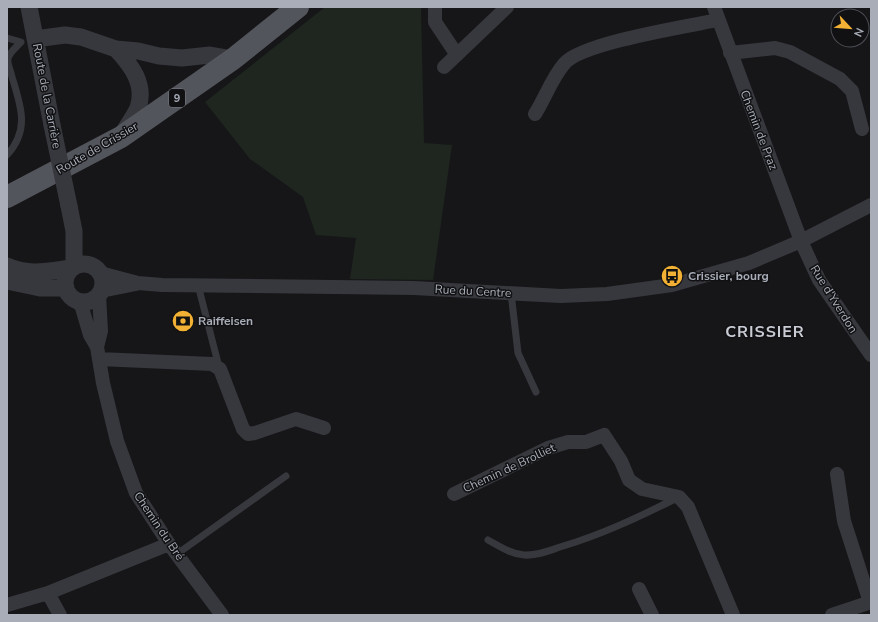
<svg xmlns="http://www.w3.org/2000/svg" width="878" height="622" font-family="'Nunito Sans',sans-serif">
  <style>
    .green { fill: #1e261f }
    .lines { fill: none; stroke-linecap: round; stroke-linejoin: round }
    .service { stroke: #37383d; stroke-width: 7 }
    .minor { stroke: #37383d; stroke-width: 14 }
    .tertiary { stroke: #37383d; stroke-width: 17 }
    .primary { stroke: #53555c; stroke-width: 22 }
    .tertiary-bridge { stroke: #37383d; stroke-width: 17 }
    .labels { text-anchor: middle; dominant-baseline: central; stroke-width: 3; stroke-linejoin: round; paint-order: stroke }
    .shield { fill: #111113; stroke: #7b7e86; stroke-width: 1 }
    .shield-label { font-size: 11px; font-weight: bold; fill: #a8adb8 }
    .street-label { font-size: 12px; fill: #a8adb8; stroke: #111113 }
    .poi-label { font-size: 12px; font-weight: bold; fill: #a8adb8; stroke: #111113; text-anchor: start }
    .district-label { font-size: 16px; font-weight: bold; letter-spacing: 1px; fill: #c9ccd4; stroke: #111113 }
  </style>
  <rect width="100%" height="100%" fill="#161618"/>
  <!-- green -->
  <path class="green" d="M325,7H421L424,143L452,145L433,280L350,279L356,238L316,235L303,197L250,159L205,102Z"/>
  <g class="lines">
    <!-- service -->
    <path class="service" d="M7,38L21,42C17,47 9,52 8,59C7,64 11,71 12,77C21,106 30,130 7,155
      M198,285L219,367
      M511,293L518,353L536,392
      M488,540C499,546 511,554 524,555C536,556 549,551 560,547C601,535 639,517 677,498
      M177,554L286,476"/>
    <!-- minor -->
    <path class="minor" d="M435,7V22L457,55
      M714,7L801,241L819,280L871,355
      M730,53L775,48L790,52L840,79L852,91L862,129
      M444,67L507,7
      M535,114C545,98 552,78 564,64C580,43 689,26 718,20
      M100,273L138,283L162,285L414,288L561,296L607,294L672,285L749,263L801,241L871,205
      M101,291L136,284
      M99,295L101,331L97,347L103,383L117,441L136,493L169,544L222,615
      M80,301L90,335L97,347
      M99,359L212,364L220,369L243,429L248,434L255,433L296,419L324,428
      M837,474L844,521L870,602
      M454,494L548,448L568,442H586L604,435L621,461L629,480L642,489L679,497L688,507L733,615
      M639,589L652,615
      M48,593L60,615
      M7,605L48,593L169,544
      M832,615L871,602"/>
    <!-- tertiary -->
    <path class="tertiary" d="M29,7L52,125
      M35,39L65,35L81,37L116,49L138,51L159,56L182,58L210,55L233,59
      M116,49C131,65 146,84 138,108C134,117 127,126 122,135
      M69,206L74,231V267
      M65 283a19 19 0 1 1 38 0a19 19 0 1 1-38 0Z
      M7,266C28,276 49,271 72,268
      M7,281L40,288H66"/>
    <!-- primary -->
    <path class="primary" d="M7,197L121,137L233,59L298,7"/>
    <!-- tertiary-bridge -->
    <path class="tertiary-bridge" d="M52,125L69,206"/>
  </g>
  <!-- icons -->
  <defs>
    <g id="bus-disc" transform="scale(1.15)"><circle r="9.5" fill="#f2b134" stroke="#111113"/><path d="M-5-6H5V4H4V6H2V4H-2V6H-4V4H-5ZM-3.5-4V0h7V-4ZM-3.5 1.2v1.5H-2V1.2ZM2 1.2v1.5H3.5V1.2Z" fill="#111"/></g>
    <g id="bank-disc" transform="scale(1.15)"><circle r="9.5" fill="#f2b134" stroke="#111113"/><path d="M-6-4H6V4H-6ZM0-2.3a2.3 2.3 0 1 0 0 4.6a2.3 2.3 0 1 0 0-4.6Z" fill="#111"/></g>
  </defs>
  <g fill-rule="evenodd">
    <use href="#bus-disc" x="672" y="276"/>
    <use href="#bank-disc" x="183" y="321"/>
  </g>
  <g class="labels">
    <!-- shield labels -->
    <rect class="shield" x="169" y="89" width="16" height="18" rx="3"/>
    <g class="shield-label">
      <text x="177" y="98">9</text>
    </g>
    <!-- street labels -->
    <g class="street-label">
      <text transform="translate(47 96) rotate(79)">Route de la Carrière</text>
      <text transform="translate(759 130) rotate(69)">Chemin de Praz</text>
      <text transform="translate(97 148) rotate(-30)">Route de Crissier</text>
      <text transform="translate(473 291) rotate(3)">Rue du Centre</text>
      <text transform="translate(834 299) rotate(58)">Rue d'Yverdon</text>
      <text transform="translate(509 468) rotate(-25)">Chemin de Brolliet</text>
      <text transform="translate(159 526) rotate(56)">Chemin du Bré</text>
    </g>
    <!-- poi labels -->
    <g class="poi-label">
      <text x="688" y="276">Crissier, bourg</text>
      <text x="198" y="321">Raiffeisen</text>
    </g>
    <!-- district labels -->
    <g class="district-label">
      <text x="765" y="332">CRISSIER</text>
    </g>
  </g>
  <!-- border -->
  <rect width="878" height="622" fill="none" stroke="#a8adb8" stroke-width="16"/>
  <!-- north arrow -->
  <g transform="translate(850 28) rotate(116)"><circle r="19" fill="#111113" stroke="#4d4f55"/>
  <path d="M0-3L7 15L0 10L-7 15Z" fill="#f2b134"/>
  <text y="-6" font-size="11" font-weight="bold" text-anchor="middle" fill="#a8adb8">N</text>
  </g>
</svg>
